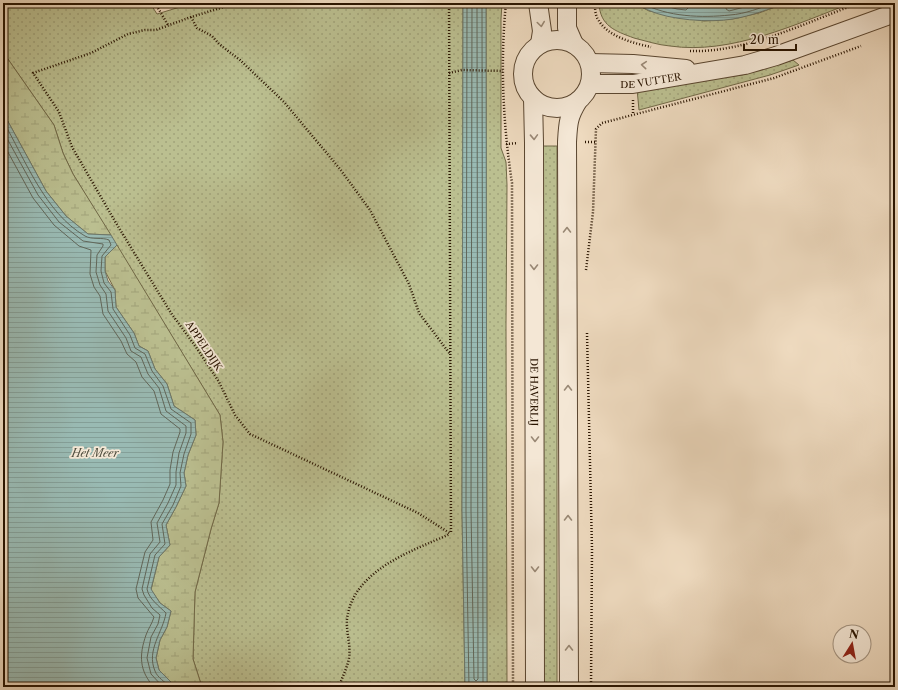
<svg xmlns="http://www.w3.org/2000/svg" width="898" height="690" font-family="'Libre Caslon Text',serif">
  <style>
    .grass { fill: url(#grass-dots); stroke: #726a48 }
    .wetland { fill: url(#wetland-marsh); stroke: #726a48 }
    .water { fill: url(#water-rules); stroke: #6c786b }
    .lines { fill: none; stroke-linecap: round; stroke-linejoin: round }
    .shore { stroke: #61675a; stroke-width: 1 }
    .minor-casing { stroke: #5a4630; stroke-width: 20 }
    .path { stroke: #291400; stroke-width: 2.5; stroke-dasharray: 1 2; stroke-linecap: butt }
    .minor { stroke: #f4e7d5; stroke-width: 18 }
    .oneway { stroke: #998875 }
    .labels { text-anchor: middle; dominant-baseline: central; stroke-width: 3.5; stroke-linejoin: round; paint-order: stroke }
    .street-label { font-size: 10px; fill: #291400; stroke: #f4e7d5 }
    .water-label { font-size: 11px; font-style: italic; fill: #504e3f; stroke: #f4e7d5 }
  </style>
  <defs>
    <pattern id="grass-dots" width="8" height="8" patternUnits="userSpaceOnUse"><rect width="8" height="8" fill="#bbbf90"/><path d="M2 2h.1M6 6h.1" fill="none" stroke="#a1a37a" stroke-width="1.8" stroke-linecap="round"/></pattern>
    <pattern id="wetland-marsh" width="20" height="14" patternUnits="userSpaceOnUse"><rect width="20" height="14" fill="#bbbf90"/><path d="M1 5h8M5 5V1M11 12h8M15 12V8" fill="none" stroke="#a1a37a"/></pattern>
    <pattern id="water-rules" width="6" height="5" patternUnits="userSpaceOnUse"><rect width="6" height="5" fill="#99bab3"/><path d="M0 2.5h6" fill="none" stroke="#849f98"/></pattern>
  </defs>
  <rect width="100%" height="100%" fill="#eedabf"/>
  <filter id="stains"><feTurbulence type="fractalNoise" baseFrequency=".005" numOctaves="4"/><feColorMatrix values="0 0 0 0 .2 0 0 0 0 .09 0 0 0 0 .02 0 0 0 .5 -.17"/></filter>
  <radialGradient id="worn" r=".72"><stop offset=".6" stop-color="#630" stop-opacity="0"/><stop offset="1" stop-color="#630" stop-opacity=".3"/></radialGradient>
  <!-- grass -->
  <path class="grass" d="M3,3H150L157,14L193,3H463L462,510L465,687H202L193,659L195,592L211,529L219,503L223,442L220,415L73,174L63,153L54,125L3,52Z
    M486,3H502L501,19V148L506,162L507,185L506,325L507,687H487Z
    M599,3H634L649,11L704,21L732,19L759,13L786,3H852C796,24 731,55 670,46C658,45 646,41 634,38C615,31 600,26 599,3Z
    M675,3H737L705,6Z
    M793,60L799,65L770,75L639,110L637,89L742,75Z
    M542,146H557V687H541Z"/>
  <!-- wetland -->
  <path class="wetland" d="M3,52L54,125L63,153L73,174L111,235L88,234L66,216L46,191L5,116L3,115Z
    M117,245L220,415L223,442L219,503L211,529L195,592L193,659L202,687H174V685L159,670L156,658L160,640L167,627L171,611L160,603L151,590L159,557L170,545L166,525L176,507L186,486L184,473L188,455L196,435L195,420L174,406L167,384L155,369L148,351L139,346L134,333L116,307L115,290L105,271V257Z"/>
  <!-- water -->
  <path class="water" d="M463,3H486L487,687H465L462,510Z
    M634,3H675L705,6L737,3H786C769,9 751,16 733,19C710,23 669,20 648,10C643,8 639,5 634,3Z
    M3,115L5,116L46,191L66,216L88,234L111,235L117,245L105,257V271L108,281L115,290L116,307L134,333L139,346L148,351L155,369L167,384L174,406L195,420L196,435L188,455L184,473L186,486L176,507L166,525L170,545L159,557L151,589L160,603L171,611L167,627L160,640L156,658L159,670L174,685V687H3Z"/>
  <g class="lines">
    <!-- shore -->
    <path class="shore" d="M467,3L466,510L469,687
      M472,3L471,510L474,679L476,681L478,679L477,3
      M482,3L483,687
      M642,3C667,17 702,18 730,15C745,14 760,8 774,3
      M654,3L677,9L686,10L688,8L687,3
      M727,3L726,9L729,11L760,3
      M3,121C25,159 45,213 85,236C92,240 102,237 109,240L111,245L102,256L101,271L104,283L111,292L113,309L130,335L135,348L145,354L152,371L163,386L171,409L191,423V434L184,454L180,473L181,486L173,505L162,524L165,544L155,555L147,589C149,599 159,606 166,613C163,632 146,650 155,671C157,677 165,682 170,687
      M3,131L38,195L59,222L83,241L103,244V246L97,255L96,272L100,285L106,294L108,311L126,338L131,351L141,357L148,374L159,388L166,411L186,426V433L179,453L176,472V485L168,503L157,523L160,542L150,554L142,589L144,595L152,608L160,615L158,624L151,637L147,658L151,674L163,687
      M3,143L33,198L54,225L79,246L91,250L90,274L94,287L100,296L103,314L121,341L127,354L136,362L142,377L154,391L161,414L180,429V432L173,452L170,470V484L163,500L151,522L153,540L145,552L136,589L138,598L154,617C152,624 148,629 146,635C139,655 139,671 154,687"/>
    <!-- minor casing -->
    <g class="minor-casing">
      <g id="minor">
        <path d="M538,3L542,31L540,44"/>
        <path d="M567,3V28L574,44"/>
        <circle cx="557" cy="74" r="34"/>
        <path d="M590,63L633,64L686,69"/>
        <path id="s1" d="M590,84H633L745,65L776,56L895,13"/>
        <path id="s2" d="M533,98L534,143L535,687"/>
        <path d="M569,687L567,142C568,124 568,117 578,101"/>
      </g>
    </g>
    <!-- path -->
    <path class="path" d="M155,3L168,25
      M237,3L191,17L156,30H145L128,34L91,53L33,73L59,112L72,147L116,223L171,313L196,347L219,382L235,415L250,434L418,513L451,534
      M449,3L451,534
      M506,3C500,62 503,124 512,183L513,687
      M595,3C595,9 595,16 599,21C609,37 633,43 651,47
      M191,17L197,28L212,36L219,44L240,60L284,102L340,169L370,210L409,284L419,313L450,354
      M690,51C746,53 807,22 859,3
      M449,73L462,70L503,71
      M633,100V115
      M585,142H596
      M506,144L518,143
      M586,270L593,212L596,129L602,123L774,78L861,46
      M587,333L592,549L591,687
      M339,687C342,677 347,669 349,658C351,645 346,632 347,619C353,570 412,551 450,534"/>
    <!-- minor -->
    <use href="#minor" class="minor"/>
  </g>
  <!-- one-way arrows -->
  <defs><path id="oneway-chevron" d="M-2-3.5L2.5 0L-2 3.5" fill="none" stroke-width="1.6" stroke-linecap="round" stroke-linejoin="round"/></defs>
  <g class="oneway">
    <use href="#oneway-chevron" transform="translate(541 24) rotate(82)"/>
    <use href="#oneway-chevron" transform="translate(644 65) rotate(-175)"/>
    <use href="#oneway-chevron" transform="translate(534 137) rotate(88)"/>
    <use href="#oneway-chevron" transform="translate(567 230) rotate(-90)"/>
    <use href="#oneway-chevron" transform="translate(534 267) rotate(90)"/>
    <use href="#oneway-chevron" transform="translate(568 388) rotate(-90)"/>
    <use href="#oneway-chevron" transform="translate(535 439) rotate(90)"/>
    <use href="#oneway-chevron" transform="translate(568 518) rotate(-90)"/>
    <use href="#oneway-chevron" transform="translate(535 569) rotate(90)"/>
    <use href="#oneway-chevron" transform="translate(569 648) rotate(-90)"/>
  </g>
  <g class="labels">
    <!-- street labels -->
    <g class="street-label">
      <text stroke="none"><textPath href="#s1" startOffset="61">DE VUTTER</textPath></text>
      <text transform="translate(204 346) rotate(56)">APPELDIJK</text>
      <text stroke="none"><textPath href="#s2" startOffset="294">DE HAVERLIJ</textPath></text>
    </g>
    <!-- water labels -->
    <g class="water-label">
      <text x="95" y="453">Het Meer</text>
    </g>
  </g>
  <!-- margin -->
  <rect width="898" height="690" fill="none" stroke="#eedabf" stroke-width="16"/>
  <rect x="4" y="4" width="890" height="682" fill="none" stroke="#291400" stroke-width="2"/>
  <rect x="8" y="8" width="882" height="674" fill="none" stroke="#291400"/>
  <!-- north arrow -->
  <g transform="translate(852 644) rotate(11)"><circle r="19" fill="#f4e7d5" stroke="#a39380"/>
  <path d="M0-3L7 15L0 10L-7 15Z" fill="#8f2418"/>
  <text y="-6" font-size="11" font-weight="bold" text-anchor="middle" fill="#291400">N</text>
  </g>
  <!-- scale -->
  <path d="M744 44v6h52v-6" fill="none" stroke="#291400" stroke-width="2"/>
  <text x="750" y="44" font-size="12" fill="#291400" stroke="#f4e7d5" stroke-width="3" paint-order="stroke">20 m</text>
  <rect width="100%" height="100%" filter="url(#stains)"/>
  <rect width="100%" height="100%" fill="url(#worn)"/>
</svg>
